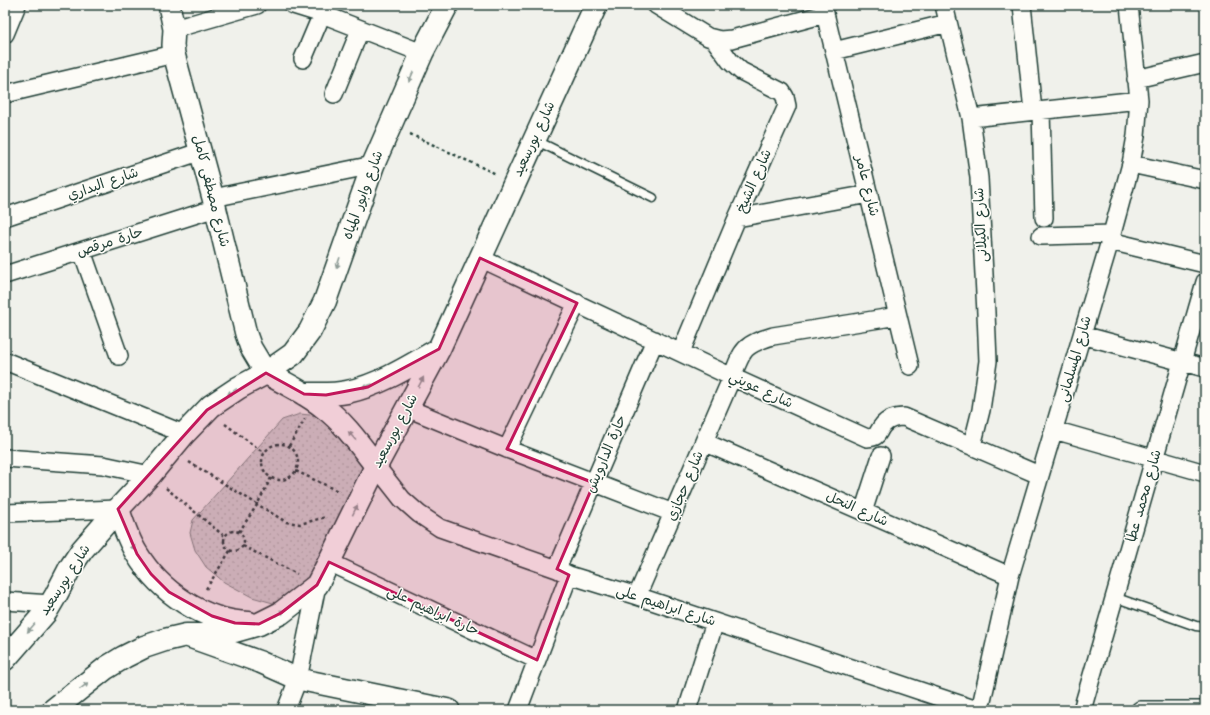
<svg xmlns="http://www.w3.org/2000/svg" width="1210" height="715" font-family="Kalam,'Playpen Sans Arabic',sans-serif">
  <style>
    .park { fill: url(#park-dots); stroke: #768880 }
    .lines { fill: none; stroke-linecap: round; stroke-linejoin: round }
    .service-casing { stroke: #1f3d34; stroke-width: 11 }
    .minor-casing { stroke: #1f3d34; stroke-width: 20 }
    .tertiary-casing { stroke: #1f3d34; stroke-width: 24 }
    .secondary-casing { stroke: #1f3d34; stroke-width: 25 }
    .path { stroke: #1f3d34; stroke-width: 2.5; stroke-dasharray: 3 3; stroke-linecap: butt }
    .service { stroke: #fdfcf7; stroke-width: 8 }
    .minor { stroke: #fdfcf7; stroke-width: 17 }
    .tertiary { stroke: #fdfcf7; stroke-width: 21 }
    .secondary { stroke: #fdfcf7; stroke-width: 22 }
    .oneway { fill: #8e9c96 }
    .marked { fill: #c2185b; fill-opacity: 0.2; stroke: #c2185b; stroke-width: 3; stroke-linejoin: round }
    .labels { text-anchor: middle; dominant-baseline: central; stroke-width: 3; stroke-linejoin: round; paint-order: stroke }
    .street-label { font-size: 14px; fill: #1f3d34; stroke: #fdfcf7 }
  </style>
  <defs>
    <pattern id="park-dots" width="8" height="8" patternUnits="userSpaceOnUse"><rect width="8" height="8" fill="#cdd3cd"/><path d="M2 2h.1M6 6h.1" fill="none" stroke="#b0b6b1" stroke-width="1.8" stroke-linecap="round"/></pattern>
  </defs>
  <rect width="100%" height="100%" fill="#f0f1eb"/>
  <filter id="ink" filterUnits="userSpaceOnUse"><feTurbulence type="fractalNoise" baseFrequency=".025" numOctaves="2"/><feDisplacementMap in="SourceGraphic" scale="8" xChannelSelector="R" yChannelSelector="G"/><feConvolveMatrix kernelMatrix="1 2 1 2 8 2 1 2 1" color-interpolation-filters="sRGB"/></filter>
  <g filter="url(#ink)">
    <!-- park -->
    <path class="park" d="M300,414L319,416L367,464L319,573L291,599L273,603L252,597L224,582L206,567L195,550L190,533L193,520L282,420Z"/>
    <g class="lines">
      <!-- service casing -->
      <g class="service-casing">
        <path id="service" d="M535,140L653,198
          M1114,597L1196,626L1205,627"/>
      </g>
      <!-- minor casing -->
      <g class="minor-casing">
        <path id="minor" d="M293,5L322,14L422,53
          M656,5L708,37L720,40L732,39L825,14
          M823,5L910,366
          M944,5L971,118L979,178L986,313L988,361L981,410L972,446
          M1022,5L1033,111
          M174,29L257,5
          M5,34L17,5
          M834,51L948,23
          M303,59L322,14
          M1136,79L1205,63
          M5,94L174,54
          M334,94L360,30
          M1041,111L1044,218
          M971,118L1139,100
          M1131,164L1205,180
          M213,198L373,165
          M5,217L202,151
          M737,218L869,194
          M1041,236L1112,234
          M1110,241L1205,264
          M82,251L119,356
          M480,258L732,377L867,438C880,437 876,433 883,425C888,419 896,417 904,417L1039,475
          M5,275L216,208
          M1082,335L1205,368
          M681,352L737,218L787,106L785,97L782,92L741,71L730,61L714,39
          M5,361L184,434
          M407,408L507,449L673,513
          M1054,430L1205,473
          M704,442L1010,576
          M507,449L577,303
          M5,458L103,465L150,475
          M376,466L402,499L419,514L440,528L557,569L569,575L637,596L977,710
          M863,512L881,456
          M5,513L118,509
          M329,562L537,660
          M557,569L655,340
          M637,596L732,377C743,348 744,345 773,336L898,316
          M5,601L51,604
          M286,710L298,679L317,585
          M518,710L569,575
          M687,710L715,622
          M980,710L1010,576L1110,241L1131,164L1136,136L1139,100L1129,5
          M1082,710L1205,282
          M1140,710H1205"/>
      </g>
      <!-- tertiary casing -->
      <g class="tertiary-casing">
        <path id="tertiary" d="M169,5L174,29L173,45L174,54L213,198L246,334L251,348L266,373
          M187,636L260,662L298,679L449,710"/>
      </g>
      <!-- secondary casing -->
      <g class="secondary-casing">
        <path id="secondary" d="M266,373C285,383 305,393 322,406C344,422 360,445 376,466
          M304,394C319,394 333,395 347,392C380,385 410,366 439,349
          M118,509C123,524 128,540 137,554C160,592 204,622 249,623
          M5,659L46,612L56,595L70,568L82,550L118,509L150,475L184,434L211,406L238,388L266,373L293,354L310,331L325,301L373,165L422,53L447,5
          M53,710L106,668L124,657L144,647L165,640L186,635H211L235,631L259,624L281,613L317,585L329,562L376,466L439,349L596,5"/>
      </g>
      <!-- path -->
      <path class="path" d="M410,134L496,174
        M225,424L264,453
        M262 462a18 18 0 1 1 36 0a18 18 0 1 1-36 0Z
        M289,446L305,419
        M189,462L286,522L300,524L326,517
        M296,471L340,492
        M166,488L224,536
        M224 541a10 10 0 1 1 20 0a10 10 0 1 1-20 0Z
        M239,532L257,505L271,478
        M243,546L297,574
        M206,589L230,551"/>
      <!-- service -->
      <use href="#service" class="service"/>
      <!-- minor -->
      <use href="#minor" class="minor"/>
      <!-- tertiary -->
      <use href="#tertiary" class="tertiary"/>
      <!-- secondary -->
      <use href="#secondary" class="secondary"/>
    </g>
    <!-- one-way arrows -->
    <defs><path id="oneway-solid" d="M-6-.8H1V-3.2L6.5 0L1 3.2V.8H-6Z"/></defs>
    <g class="oneway">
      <use href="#oneway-solid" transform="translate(411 77) rotate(114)"/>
      <use href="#oneway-solid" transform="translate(338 263) rotate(109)"/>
      <use href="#oneway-solid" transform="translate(421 382) rotate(-62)"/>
      <use href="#oneway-solid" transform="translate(367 386) rotate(160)"/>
      <use href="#oneway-solid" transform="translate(232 392) rotate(146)"/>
      <use href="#oneway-solid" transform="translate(352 436) rotate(-131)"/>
      <use href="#oneway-solid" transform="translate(355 510) rotate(-64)"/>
      <use href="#oneway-solid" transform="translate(132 545) rotate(63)"/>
      <use href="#oneway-solid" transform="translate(280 613) rotate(-31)"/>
      <use href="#oneway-solid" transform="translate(31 628) rotate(131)"/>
      <use href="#oneway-solid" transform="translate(84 686) rotate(-38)"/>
    </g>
  </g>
  <!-- marked area -->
  <path class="marked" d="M480,258L577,303L507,449L594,483L557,569L569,575L537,660L329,562L317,585L281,613L259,624L235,623L212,616L169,592L151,574L137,554L118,509L207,410L266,373L304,394L326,395L368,387L439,349Z"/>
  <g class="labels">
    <!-- street labels -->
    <g class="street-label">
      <text transform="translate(534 139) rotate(-65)">شارع بورسعيد</text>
      <text transform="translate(754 181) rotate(-66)">شارع الشيخ</text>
      <text transform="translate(103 184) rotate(-19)">شارع البداري</text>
      <text transform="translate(867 186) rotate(76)">شارع عامر</text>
      <text transform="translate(211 191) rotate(76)">شارع مصطفى كامل</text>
      <text transform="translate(363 195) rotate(-70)">شارع وابور المياه</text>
      <text transform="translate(981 225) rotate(-93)">شارع الكيلانى</text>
      <text transform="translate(110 242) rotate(-18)">حارة مرقص</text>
      <text transform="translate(1075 359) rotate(-74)">شارع المسلمانى</text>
      <text transform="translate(761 390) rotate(25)">شارع عويني</text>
      <text transform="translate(395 431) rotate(-62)">شارع بورسعيد</text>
      <text transform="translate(606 454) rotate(-67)">حارة الدارويش</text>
      <text transform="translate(685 486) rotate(-67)">شارع حجازي</text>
      <text transform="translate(1144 496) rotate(-74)">شارع محمد عطا</text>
      <text transform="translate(857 509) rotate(24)">شارع النحل</text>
      <text transform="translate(65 580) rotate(-57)">شارع بورسعيد</text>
      <text transform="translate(666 606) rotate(18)">شارع ابراهيم على</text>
      <text transform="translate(433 611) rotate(25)">حارة ابراهيم على</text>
    </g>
  </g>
  <!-- margin -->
  <rect width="1210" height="715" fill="none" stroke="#fdfcf7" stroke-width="20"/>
  <rect x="10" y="10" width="1190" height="695" fill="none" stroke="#1f3d34" stroke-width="1.5" filter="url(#ink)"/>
</svg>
